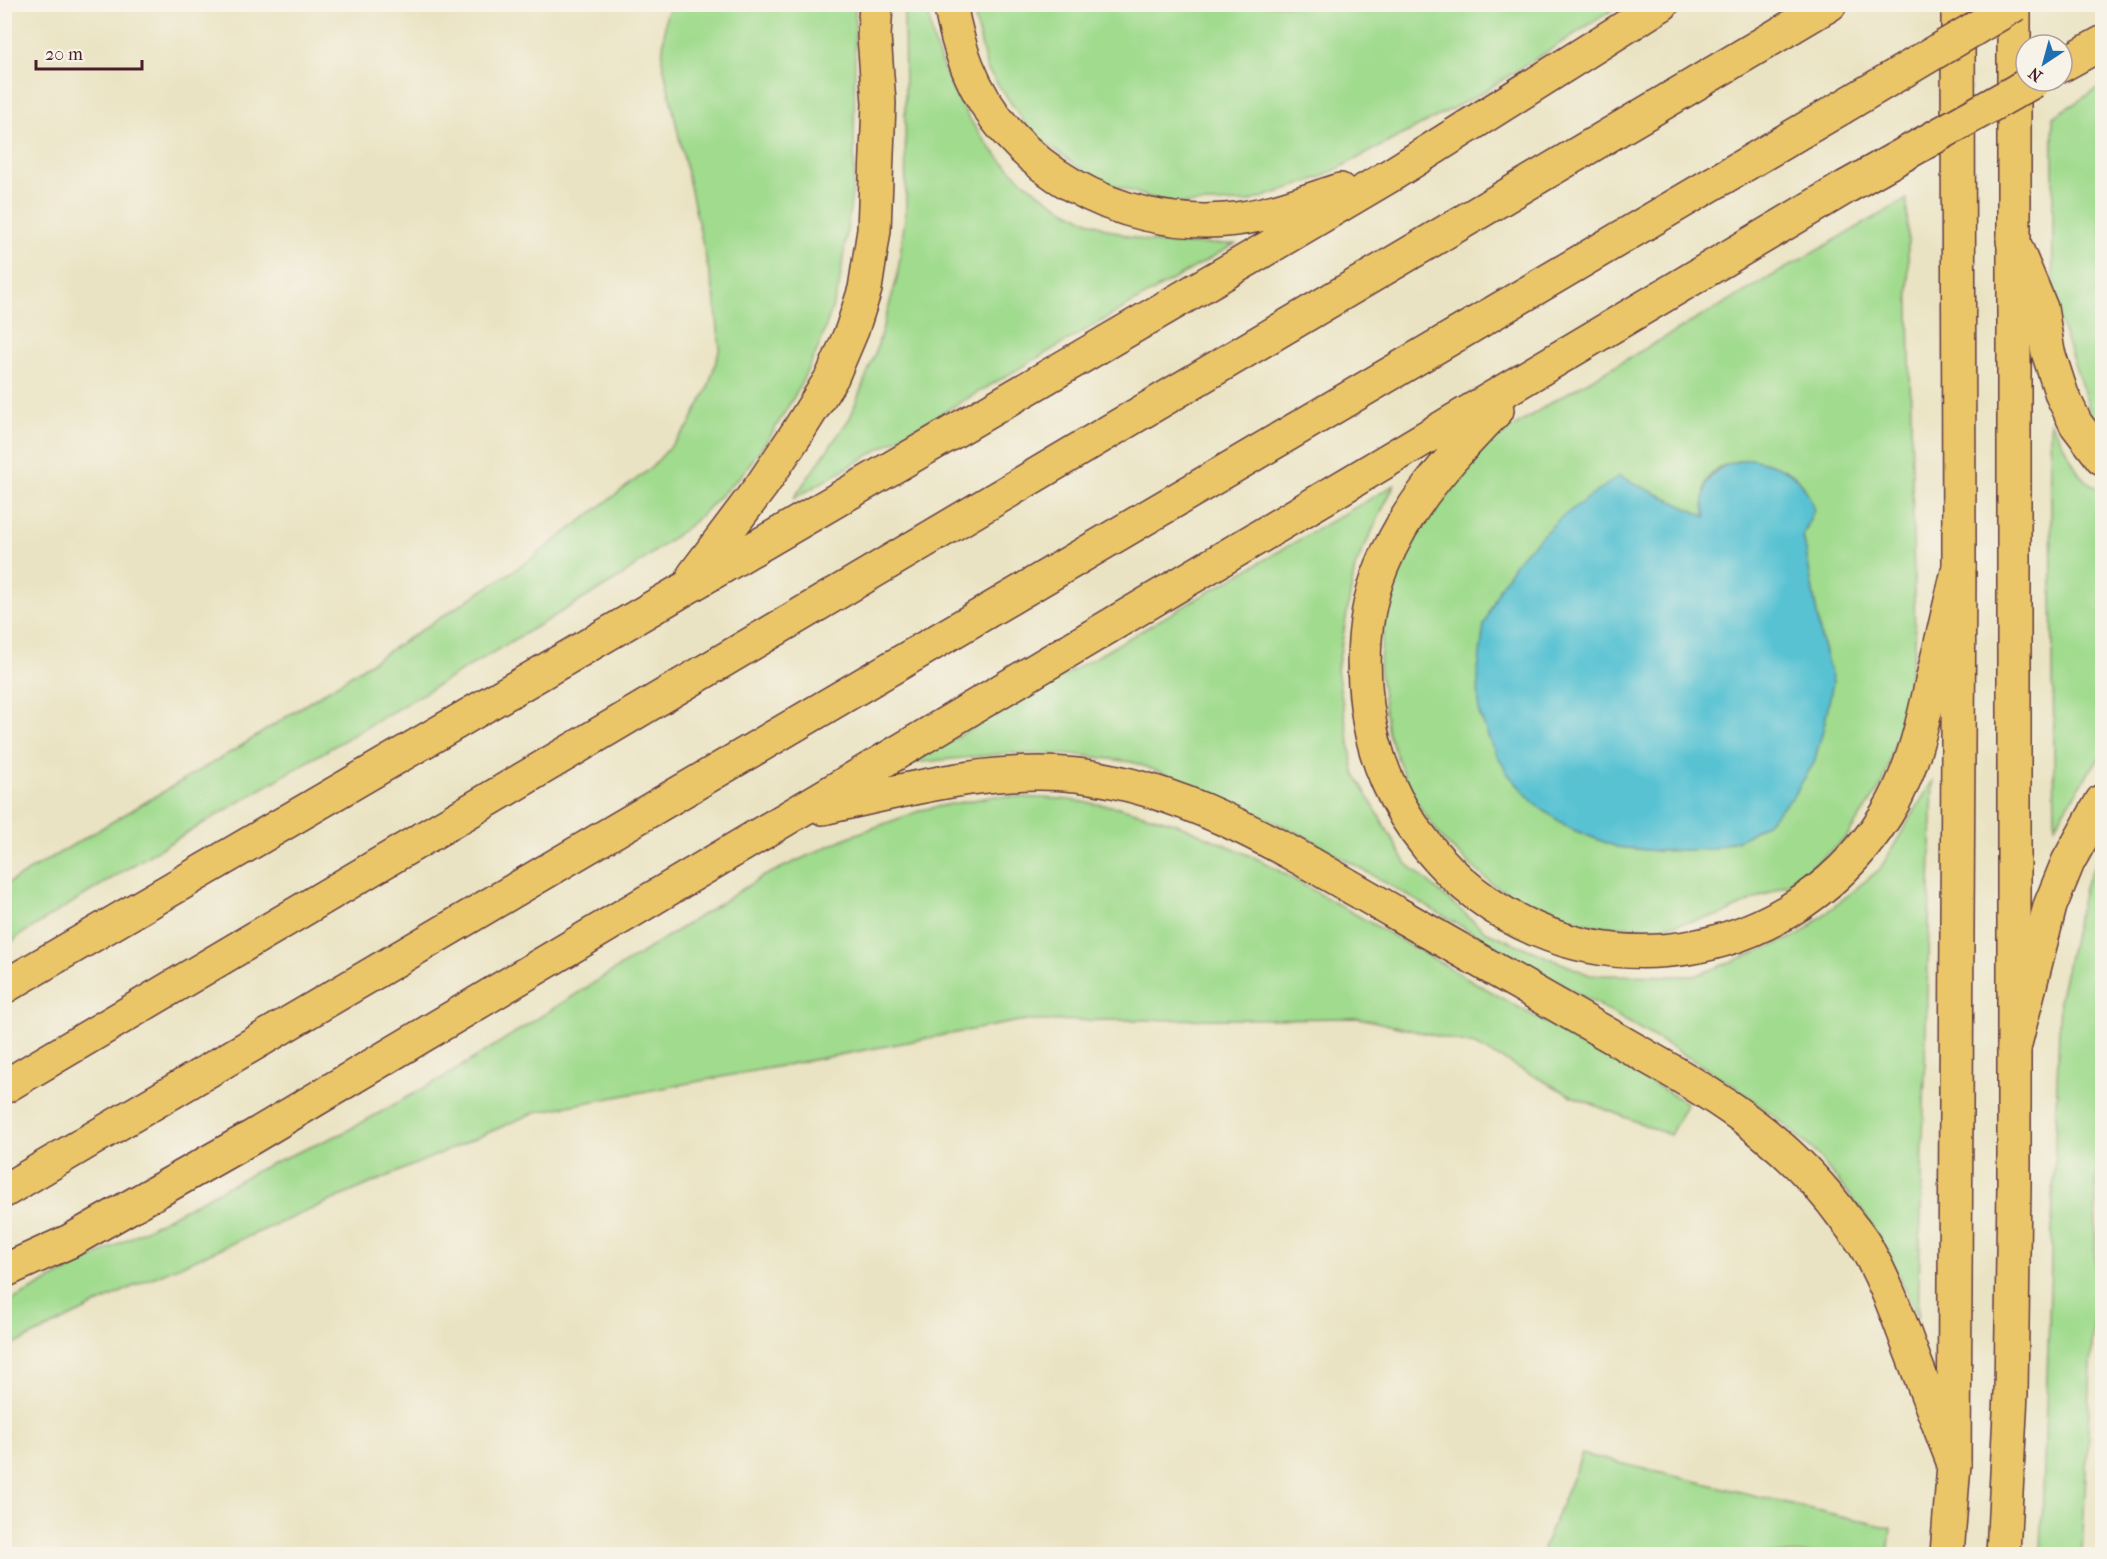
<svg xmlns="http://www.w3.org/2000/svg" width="2107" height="1559" font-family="'IM FELL French Canon',serif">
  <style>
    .green { fill: #a0db8e; stroke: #757d5c; stroke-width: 1.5; fill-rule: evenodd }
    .water { fill: #58c2d3; stroke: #51707f; stroke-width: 1.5 }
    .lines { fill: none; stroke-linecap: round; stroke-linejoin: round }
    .trunk-casing { stroke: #623c42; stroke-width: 36 }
    .motorway-casing { stroke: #623c42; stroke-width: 36 }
    .trunk { stroke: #ebc669; stroke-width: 33 }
    .motorway { stroke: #ebc669; stroke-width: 33 }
    .motorway-bridge-casing { stroke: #623c42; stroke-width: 36; stroke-linecap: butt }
    .motorway-bridge { stroke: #ebc669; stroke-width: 33 }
  </style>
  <rect width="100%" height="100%" fill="#f7f3e8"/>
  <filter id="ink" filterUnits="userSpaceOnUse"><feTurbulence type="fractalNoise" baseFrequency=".0167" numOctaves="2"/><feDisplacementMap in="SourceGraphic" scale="12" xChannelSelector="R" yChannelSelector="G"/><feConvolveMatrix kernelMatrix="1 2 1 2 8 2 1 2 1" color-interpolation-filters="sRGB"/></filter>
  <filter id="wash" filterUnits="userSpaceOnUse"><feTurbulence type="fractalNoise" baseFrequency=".008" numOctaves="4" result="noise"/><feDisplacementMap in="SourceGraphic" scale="24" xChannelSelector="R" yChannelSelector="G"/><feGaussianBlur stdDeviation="1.35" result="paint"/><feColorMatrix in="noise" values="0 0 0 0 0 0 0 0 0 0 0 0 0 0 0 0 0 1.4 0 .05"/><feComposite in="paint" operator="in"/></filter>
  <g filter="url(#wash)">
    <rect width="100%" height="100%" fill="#eae3c3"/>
    <!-- green -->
    <path class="green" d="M672,5H855L854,180L839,287L820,344L798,390L771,435L743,473L694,522L619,578L151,854L20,935L5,948V885L241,746L527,562L651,468L688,427L708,388L720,348L715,299L662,60L666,16Z
      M904,5H927C930,19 931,35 936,49C964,126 1009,185 1084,219C1108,230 1135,241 1162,243C1186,245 1211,244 1235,244L793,499L850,418L876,351L897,278L906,211Z
      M972,5H1620L1482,93L1322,177L1249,202L1170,204L1095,179L1032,133L987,69Z
      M2102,86V428L2092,416L2053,302V117Z
      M1907,199L1915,646L1902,718L1883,783L1846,838L1796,880L1721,915L1661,927L1596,926L1543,911L1493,885L1443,840L1412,796L1388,734L1379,667L1388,591L1414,535L1443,488L1494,440L1550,403ZM1751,459C1780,465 1809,475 1810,509C1810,520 1809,525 1803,535L1821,638L1833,682L1765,824L1743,838L1711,849L1658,851L1617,847L1571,829L1536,805L1508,774L1492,745L1479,713L1619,476L1706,517C1706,508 1704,497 1705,488C1708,466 1734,461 1751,459Z
      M2050,421L2080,475L2102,493V755L2089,772L2055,826Z
      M1394,485L1355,567L1337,670L1354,772L1406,863L1485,931L1590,975L1695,976L1799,935L1880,869L1933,780L1918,1318L1893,1263L1865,1215L1814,1151L1783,1123L1732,1084L1668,1045L1304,836L1184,781L1132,762L1081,755L1012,753L912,763Z
      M995,796L1062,799L1118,807L1175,823L1260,860L1687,1103L1670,1135L1574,1097L1475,1045L1359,1018L1019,1021L536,1112L136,1285L5,1349V1304L268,1165L343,1133L451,1073L762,877L848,837L925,809Z
      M2102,852V1110L2096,1185L2095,1286L2082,1554H2041L2060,997L2085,884Z
      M1582,1454L1891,1528L1888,1554H1541Z"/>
    <!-- water -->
    <path class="water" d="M1751,459C1786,466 1803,475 1814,510L1803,535L1821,638L1833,682L1824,726L1814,763L1792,798L1765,824L1743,838L1711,849L1658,851L1617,847L1571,829L1536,805L1508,774L1492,746L1479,713L1478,670L1484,625L1500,587L1519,558L1560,518L1619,476L1706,517C1705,511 1703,504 1704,498C1705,470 1727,462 1751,459Z"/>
  </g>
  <g filter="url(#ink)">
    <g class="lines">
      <!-- trunk casing -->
      <g class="trunk-casing">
        <path id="trunk" d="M1947,1554L1954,1464L1959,567L1958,4
          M2003,1554L2011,1393L2014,1186V4"/>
      </g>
      <!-- motorway casing -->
      <g class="motorway-casing">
        <path id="motorway" d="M950,4C954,25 959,46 967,66C1007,168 1119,229 1226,220C1265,217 1303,202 1340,190
          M2062,65L2102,43
          M2013,241L2041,308L2048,352L2062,395L2076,424L2102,458
          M1497,410C1451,457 1407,505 1382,566C1364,610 1361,659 1367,706C1373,758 1395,807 1428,847C1553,1001 1781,980 1886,815C1911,775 1922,727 1932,681C1941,643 1950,605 1959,567
          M694,575L762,485L797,433L832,377L852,330L865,289L874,230L879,103L874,36L876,4
          M823,808C906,790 991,766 1077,775C1194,789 1296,856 1396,913C1485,964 1574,1015 1663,1066C1736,1108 1797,1151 1846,1220C1853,1229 1862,1239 1867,1249C1885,1281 1898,1316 1910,1349C1925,1388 1939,1426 1954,1464
          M4,987L1271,246L1391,175L1662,4
          M2014,1048L2050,906L2068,862L2102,801
          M4,1087L1830,4
          M4,1191L1841,108
          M4,1271L70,1241L249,1139L1846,187"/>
      </g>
      <!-- trunk -->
      <use href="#trunk" class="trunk"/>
      <!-- motorway -->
      <use href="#motorway" class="motorway"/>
      <!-- motorway-bridge casing -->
      <g class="motorway-bridge-casing">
        <path id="motorway-bridge" d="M1841,108L2016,4
          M1846,187L2034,81"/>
      </g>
      <!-- motorway-bridge -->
      <use href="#motorway-bridge" class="motorway-bridge"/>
    </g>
  </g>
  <!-- margin -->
  <rect width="2107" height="1559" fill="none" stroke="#f7f3e8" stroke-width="24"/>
  <!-- north arrow -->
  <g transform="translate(2044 63) rotate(216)"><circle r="28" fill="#f7f3e8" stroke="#b29e9c" stroke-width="1.5"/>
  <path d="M0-4.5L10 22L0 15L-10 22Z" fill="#1f6fb2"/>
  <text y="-9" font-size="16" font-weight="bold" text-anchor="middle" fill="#4a1f2b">N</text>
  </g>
  <!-- scale -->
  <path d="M36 60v9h106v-9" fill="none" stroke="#4a1f2b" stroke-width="3"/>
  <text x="45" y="60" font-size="18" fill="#4a1f2b" stroke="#f7f3e8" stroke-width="4.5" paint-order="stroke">20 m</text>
</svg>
